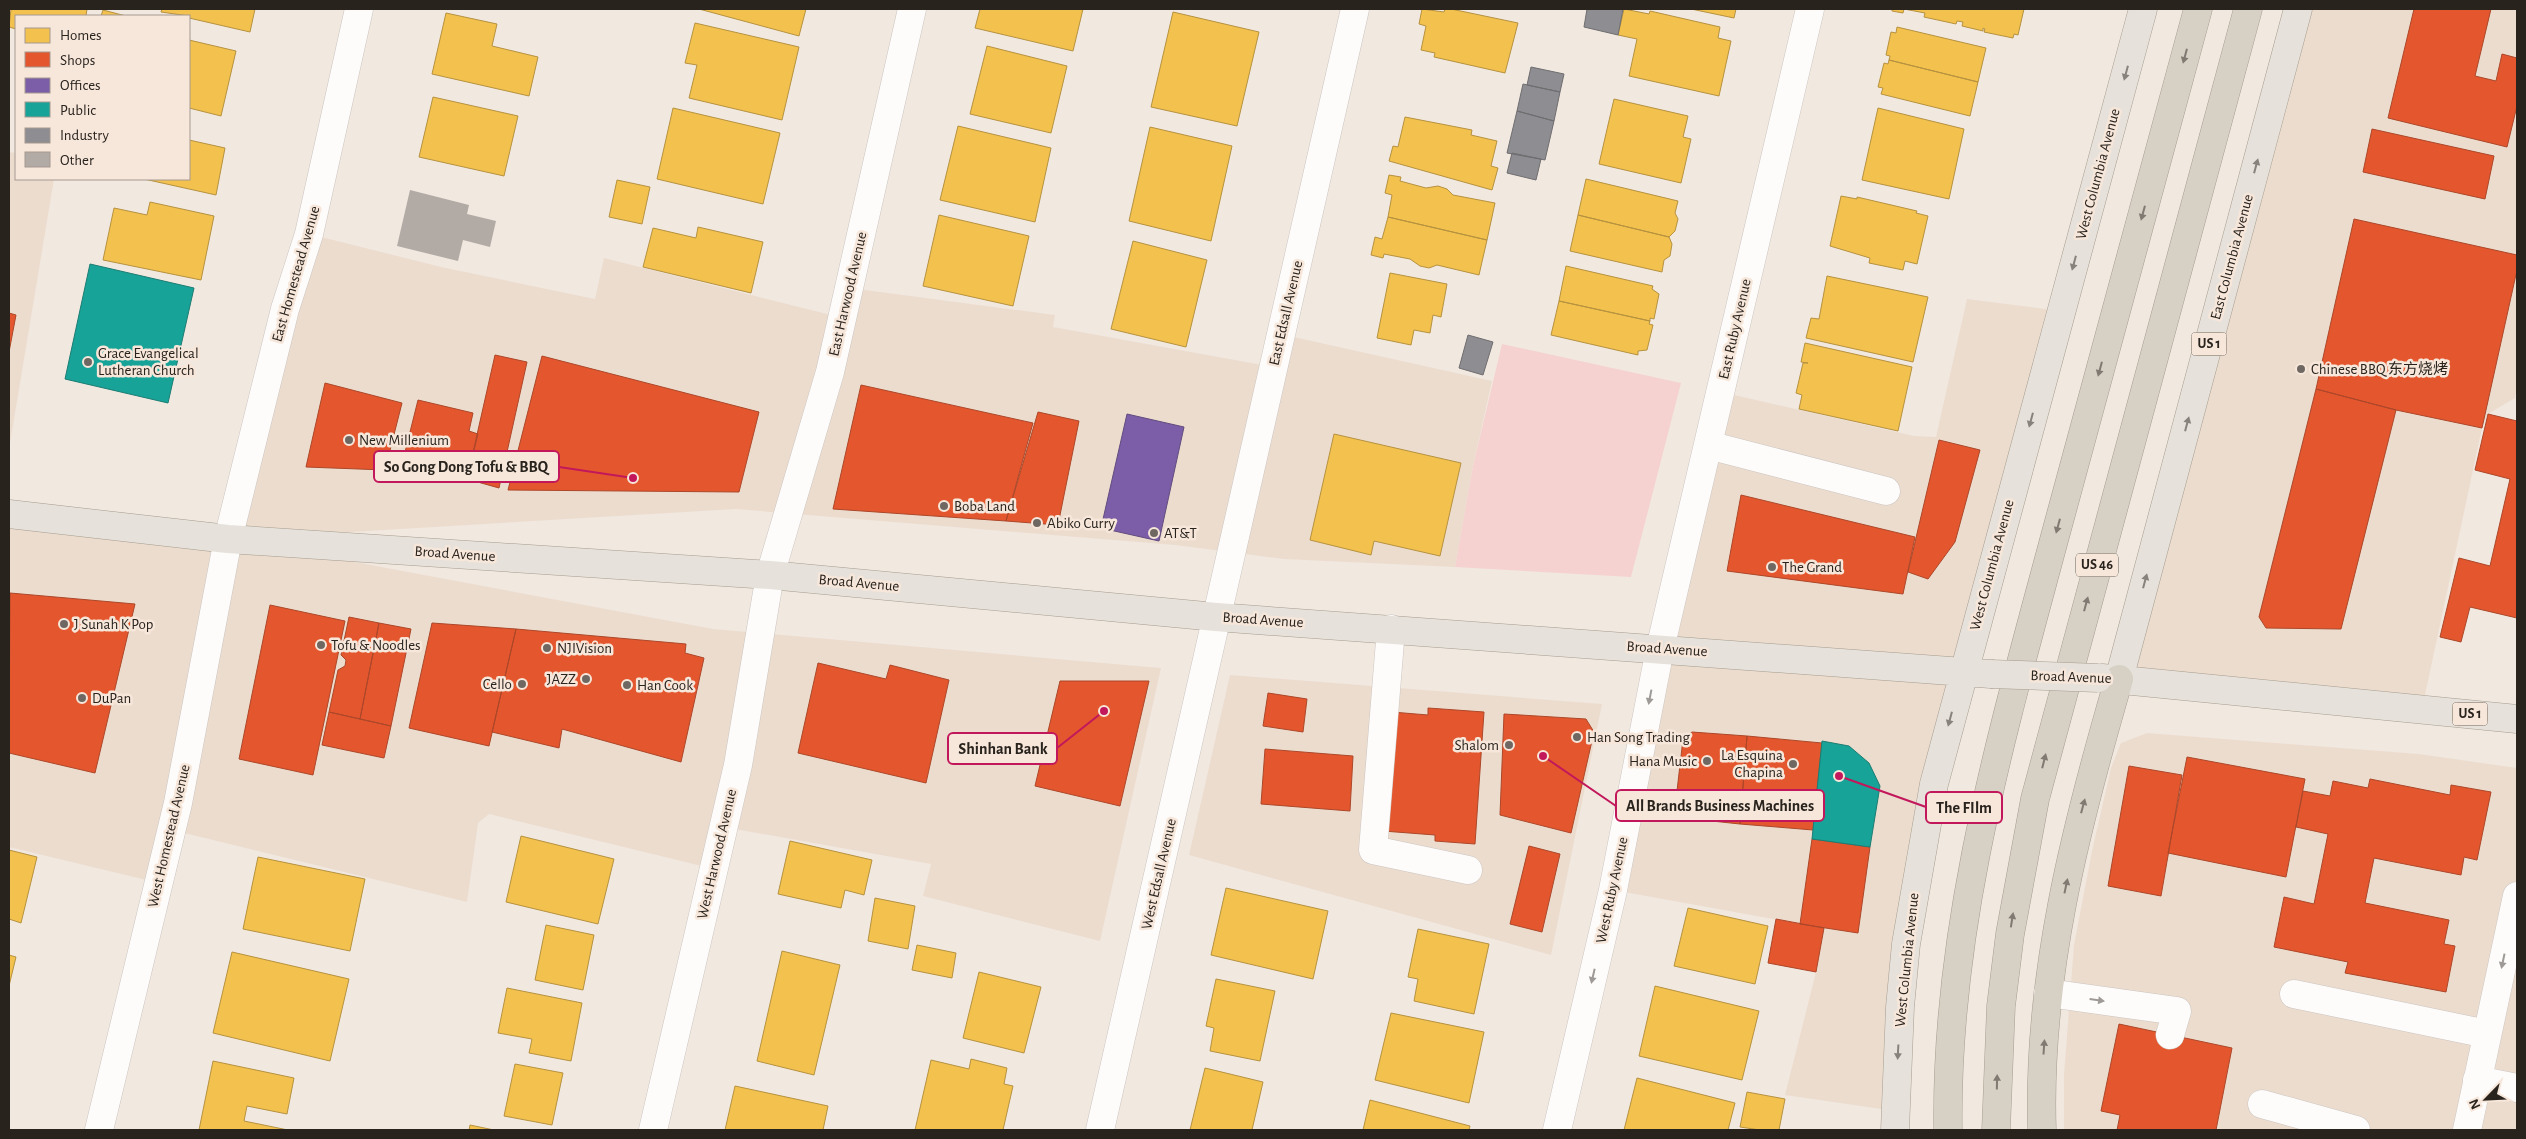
<svg xmlns="http://www.w3.org/2000/svg" width="2526" height="1139" font-family="'Alegreya Sans','Noto Sans SC',sans-serif">
  <style>
    .built { fill: #ecdcce }
    .green { fill: #f5d2d0 }
    .homes { fill: #f2c14e; stroke: #b69240 }
    .shops { fill: #e4572e; stroke: #ac4729 }
    .offices { fill: #7b5ea7; stroke: #624c7e }
    .public { fill: #17a398; stroke: #1c7d73 }
    .industry { fill: #8d8d92; stroke: #6f6d6f }
    .building { fill: #b2aaa5 }
    .lines { fill: none; stroke-linecap: round; stroke-linejoin: round }
    .minor-casing { stroke: #ccc5c0; stroke-width: 29 }
    .major-casing { stroke: #a69d8f; stroke-width: 29 }
    .highway-casing { stroke: #a69d8f; stroke-width: 29 }
    .minor { stroke: #fdfcfa; stroke-width: 28 }
    .major { stroke: #e6e1da; stroke-width: 28 }
    .highway { stroke: #d7d0c5; stroke-width: 28 }
    .major-bridge-casing { stroke: #a69d8f; stroke-width: 29; stroke-linecap: butt }
    .major-bridge { stroke: #e6e1da; stroke-width: 28 }
    .oneway { fill: #807a72 }
    .oneway2 { fill: #88827c }
    .oneway3 { fill: #9e9a97 }
    .poi-dot { fill: #6f6862; stroke: #f7e7da; stroke-width: 2 }
    .labels { text-anchor: middle; dominant-baseline: central; stroke-width: 5; stroke-linejoin: round; paint-order: stroke }
    .shield { fill: #f7e7da; stroke: #675e56; stroke-width: 1 }
    .shield-label { font-size: 14px; font-weight: bold; fill: #29231e }
    .street-label { font-size: 15px; fill: #29231e; stroke: #f7e7da }
    .poi-label { font-size: 15px; fill: #29231e; stroke: #f7e7da; text-anchor: start }
    .leader { fill: none; stroke: #c2185b; stroke-width: 2 }
    .callout-dot { fill: #c2185b; stroke: #f7e7da; stroke-width: 2 }
    .callout { fill: #f7e7da; stroke: #c2185b; stroke-width: 2 }
    .callout-label { font-size: 16px; text-anchor: middle; font-weight: bold; fill: #29231e }
  </style>
  <rect width="100%" height="100%" fill="#f1e8e0"/>
  <!-- built -->
  <path class="built" d="M2298,9H2517V385L2515,398L2488,414L2482,428L2422,709L2119,679Z
    M9,152L16,153V179H54L9,449Z
    M309,234L441,267L595,299L604,258L843,318L850,288L1055,315L1053,327L1273,367L1280,334L1492,381L1473,466L1455,567L1284,559L1175,545L736,509L231,539L713,629L1161,668L1100,941L923,896L931,864L724,827L714,869L489,814L478,823L467,902L172,830L159,883L9,847V514L228,538Z
    M1967,299L2061,311L1945,738L1895,1111L1785,1095L1816,972L1823,928L1613,890L1721,392L1914,436L1936,437Z
    M1230,675L1602,704L1551,955L1189,855Z
    M2147,733L2419,754L2517,768V1130H2064V1075L2074,945L2092,851L2111,768L2121,743Z"/>
  <!-- green -->
  <path class="green" d="M1502,344L1681,383L1631,577L1455,567L1473,466Z"/>
  <!-- homes -->
  <path class="homes" d="M11,9H87L86,16H16V29L9,27Z
    M162,9H255L250,32L189,18V16L161,12Z
    M699,9H806L799,36Z
    M980,9H1083L1073,51L975,28Z
    M1422,9L1444,12L1445,9H1451L1518,23L1505,73L1434,57L1435,53L1421,50L1426,26L1419,24Z
    M1624,9L1649,14L1650,11L1720,27L1718,38L1731,41L1719,96L1629,76L1637,39L1618,35Z
    M1691,9H1736L1734,18Z
    M1892,9H2024L2018,35L2014,34L2013,38L1984,32L1985,29L1983,28V31L1962,26L1963,22L1957,21L1956,24L1924,17L1925,13L1904,9L1903,13L1892,11Z
    M103,10L126,16H101Z
    M1173,12L1259,32L1237,126L1151,107Z
    M446,13L497,24L492,46L538,57L529,96L432,74Z
    M695,23L799,47L782,120L689,98L697,65L685,63Z
    M1897,27L1986,48L1978,82L1889,60L1890,56L1886,55L1891,32L1896,33Z
    M189,40L236,51L221,116L189,108Z
    M987,46L1067,66L1051,133L970,114Z
    M1889,60L1978,82L1970,116L1881,94L1883,88L1878,87L1884,63L1888,64Z
    M433,97L518,116L504,176L419,157Z
    M1614,99L1688,116L1683,137L1691,139L1681,183L1599,164Z
    M673,108L780,133L763,204L657,179Z
    M1878,108L1964,129L1949,199L1862,180Z
    M1405,117L1472,130L1471,135L1497,141L1491,166L1498,168L1492,190L1389,161L1393,146L1398,147Z
    M958,126L1051,148L1035,222L940,200Z
    M1150,127L1232,146L1211,241L1129,221Z
    M189,140L225,148L216,195L144,179H189Z
    M1389,175L1401,177L1400,181L1426,188L1438,186L1447,189L1453,195L1495,203L1487,240L1388,217L1392,195L1385,193Z
    M1586,179L1678,201L1675,213L1678,219L1675,231L1669,237L1578,215Z
    M617,180L650,187L642,224L609,217Z
    M1841,196L1857,199V197L1917,211L1916,213L1928,216L1917,264L1905,261L1903,270L1869,263L1870,258L1830,246Z
    M150,202L214,216L201,280L103,260L114,208L147,215Z
    M939,215L1029,236L1013,306L923,286Z
    M1578,215L1669,237L1672,244L1670,256L1664,260L1662,272L1570,251Z
    M1388,217L1487,240L1479,275L1437,265L1429,268L1420,266L1410,259L1384,254L1383,258L1371,255L1375,237L1382,239Z
    M698,227L763,242L751,293L643,267L653,228L696,238Z
    M1133,241L1207,260L1186,347L1111,329Z
    M1566,266L1653,286L1652,289L1659,294L1654,319L1650,318V321L1559,301Z
    M1390,273L1447,284L1441,317L1433,315L1430,333L1414,330L1411,345L1377,338Z
    M1827,276L1928,297L1913,362L1806,338L1811,318L1819,319Z
    M1559,301L1650,321L1649,324L1653,325L1647,350L1638,351V355L1551,335Z
    M1805,343L1912,367L1898,431L1799,409L1802,395L1796,393L1803,363H1808L1801,362Z
    M1334,434L1461,463L1440,556L1374,541L1371,555L1310,540Z
    M521,836L614,859L598,924L506,902Z
    M790,841L872,860L864,895L845,890L841,908L778,894Z
    M9,850L37,857L21,923L9,919Z
    M258,857L365,879L350,951L243,929Z
    M1226,888L1328,911L1313,979L1211,955Z
    M875,898L915,906L908,949L868,941Z
    M1688,908L1768,926L1755,984L1674,966Z
    M546,925L594,935L583,990L535,980Z
    M1418,929L1489,944L1474,1014L1414,1001L1418,979L1408,977Z
    M917,945L956,953L952,978L912,970Z
    M782,951L840,965L814,1075L757,1061Z
    M232,952L349,979L330,1061L213,1033Z
    M9,955L16,957L9,986Z
    M979,972L1041,987L1024,1053L963,1038Z
    M1216,979L1275,991L1260,1061L1210,1051L1214,1028L1206,1026Z
    M1655,986L1759,1011L1742,1080L1639,1056Z
    M507,988L582,1003L571,1061L529,1053L532,1039L498,1033Z
    M1391,1013L1484,1032L1469,1103L1375,1080Z
    M971,1059L1007,1068L1004,1084L1013,1086L1003,1130H915L931,1060L969,1069Z
    M213,1061L294,1078L287,1114L247,1106L244,1121L288,1130H199Z
    M515,1064L563,1073L552,1125L504,1116Z
    M1205,1068L1263,1082L1252,1130H1190Z
    M1637,1078L1735,1103L1728,1130H1624Z
    M735,1086L828,1106L823,1130H725Z
    M1747,1092L1785,1099L1779,1130H1760L1740,1127Z
    M1370,1100L1470,1126L1469,1130H1363Z
    M470,1125L494,1130H469Z"/>
  <!-- shops -->
  <path class="shops" d="M2414,9H2491L2475,76L2496,81L2502,54L2517,58V106L2507,147L2388,118Z
    M2372,129L2494,156L2485,199L2363,172Z
    M2354,219L2517,255V270L2482,428L2396,410L2316,389Z
    M9,313L16,315L9,352Z
    M495,355L527,362L499,488L467,479Z
    M542,356L759,412L739,492L508,490Z
    M325,383L402,403L385,470L306,467Z
    M861,385L1033,423L1006,521L833,509Z
    M2316,389L2396,410L2341,629L2266,628L2259,617Z
    M418,400L473,413L469,431L478,434L467,479L402,464Z
    M1038,412L1079,421L1058,525L1006,521Z
    M2488,414L2517,421V618L2470,607L2461,642L2440,637L2459,558L2490,566L2510,479L2475,470Z
    M1939,440L1980,450L1955,542L1928,579L1908,572Z
    M1741,495L1915,537L1903,594L1727,571Z
    M10,593L135,604L95,773L9,753Z
    M270,605L345,621L313,775L239,759Z
    M349,617L379,623L360,719L329,712L338,670L345,666L346,660L341,655Z
    M379,623L411,629L391,726L360,719Z
    M432,623L516,629L489,746L409,728Z
    M516,629L686,644L685,653L704,658L681,762L562,729L559,748L492,732Z
    M818,663L886,679L890,665L949,680L926,783L798,753Z
    M1060,681H1149L1120,806L1035,786Z
    M1268,693L1307,699L1303,732L1263,726Z
    M1428,708L1484,712L1475,844L1435,841V835L1383,831L1392,712L1428,715Z
    M329,712L391,726L384,758L322,745Z
    M1504,714L1586,719L1594,732L1571,833L1500,815Z
    M1692,732L1747,736L1740,824L1674,817L1683,739Z
    M1747,736L1822,743L1813,830L1740,824Z
    M1265,749L1353,756L1350,811L1261,804Z
    M2187,757L2305,779L2286,877L2168,853Z
    M2129,766L2182,775L2161,896L2108,886Z
    M2370,779L2450,795L2451,785L2491,792L2477,860L2464,857L2461,875L2374,858L2365,903L2449,920L2444,944L2455,946L2446,992L2345,973L2348,962L2274,947L2284,897L2314,904L2328,834L2296,827L2303,791L2330,796L2333,781L2368,788Z
    M1812,839L1870,847L1858,933L1800,924Z
    M1529,846L1560,854L1542,932L1510,924Z
    M1776,919L1824,928L1816,972L1768,963Z
    M2119,1024L2232,1048L2216,1130H2117L2120,1115L2101,1111Z"/>
  <!-- offices -->
  <path class="offices" d="M1127,414L1184,427L1159,541L1101,528Z"/>
  <!-- public -->
  <path class="public" d="M90,264L194,288L168,403L65,379Z
    M1822,741L1849,746L1869,763L1880,786L1870,847L1812,839Z"/>
  <!-- industry -->
  <path class="industry" d="M1587,9H1623L1618,35L1584,27Z
    M1531,67L1564,74L1560,92L1527,85Z
    M1523,84L1560,92L1554,121L1517,111Z
    M1517,111L1554,121L1545,160L1507,153Z
    M1512,153L1541,159L1536,180L1507,173Z
    M1468,335L1493,342L1483,375L1459,368Z"/>
  <!-- building -->
  <path class="building" d="M410,190L469,205L467,214L496,221L490,247L463,240L458,261L397,246Z"/>
  <g class="lines">
    <!-- minor casing -->
    <g class="minor-casing">
      <path id="minor" d="M1708,445L1886,491
        M1391,629L1373,850L1468,870
        M2048,993L2177,1011L2170,1035
        M2294,994L2487,1034
        M2477,1080L2517,1088
        M2262,1104L2356,1130
        M99,1130L178,803L228,539L285,309L309,234L359,9
        M653,1130L738,765L770,575L830,372L912,9
        M1100,1130L1355,9
        M1557,1130L1613,890L1660,649L1810,9
        M2467,1130L2517,896"/>
    </g>
    <!-- major casing -->
    <g class="major-casing">
      <path id="major" d="M9,514L228,539L770,575L1216,617L1991,674
        M2102,678L2517,719
        M2119,679L2298,9
        M1895,1130L1900,1007L1906,944L1934,784L2143,9"/>
    </g>
    <!-- highway casing -->
    <g class="highway-casing">
      <path id="highway" d="M1948,1130C1945,927 2002,734 2054,540C2102,363 2150,186 2198,9
        M1996,1130L2001,1006L2010,934L2035,799L2248,9
        M2042,1130C2037,976 2076,826 2119,679"/>
    </g>
    <!-- minor -->
    <use href="#minor" class="minor"/>
    <!-- major -->
    <use href="#major" class="major"/>
    <!-- highway -->
    <use href="#highway" class="highway"/>
    <!-- major-bridge casing -->
    <g class="major-bridge-casing">
      <path id="major-bridge" d="M1991,674L2098,678"/>
    </g>
    <!-- major-bridge -->
    <use href="#major-bridge" class="major-bridge"/>
  </g>
  <!-- one-way arrows -->
  <defs><path id="oneway-solid" d="M-6-.8H1V-3.2L6.5 0L1 3.2V.8H-6Z" transform="scale(1.25)"/></defs>
  <g class="oneway">
    <use href="#oneway-solid" transform="translate(2185 56) rotate(105)"/>
    <use href="#oneway-solid" transform="translate(2143 213) rotate(105)"/>
    <use href="#oneway-solid" transform="translate(2100 369) rotate(105)"/>
    <use href="#oneway-solid" transform="translate(2058 526) rotate(105)"/>
    <use href="#oneway-solid" transform="translate(2086 604) rotate(-75)"/>
    <use href="#oneway-solid" transform="translate(2044 761) rotate(-76)"/>
    <use href="#oneway-solid" transform="translate(2083 806) rotate(-75)"/>
    <use href="#oneway-solid" transform="translate(2066 886) rotate(-78)"/>
    <use href="#oneway-solid" transform="translate(2012 920) rotate(-81)"/>
    <use href="#oneway-solid" transform="translate(2044 1047) rotate(-86)"/>
    <use href="#oneway-solid" transform="translate(1997 1082) rotate(-89)"/>
  </g>
  <g class="oneway2">
    <use href="#oneway-solid" transform="translate(2126 73) rotate(105)"/>
    <use href="#oneway-solid" transform="translate(2256 166) rotate(-75)"/>
    <use href="#oneway-solid" transform="translate(2074 263) rotate(105)"/>
    <use href="#oneway-solid" transform="translate(2031 420) rotate(105)"/>
    <use href="#oneway-solid" transform="translate(2187 424) rotate(-75)"/>
    <use href="#oneway-solid" transform="translate(2145 581) rotate(-75)"/>
    <use href="#oneway-solid" transform="translate(1950 719) rotate(105)"/>
    <use href="#oneway-solid" transform="translate(1898 1052) rotate(93)"/>
  </g>
  <g class="oneway3">
    <use href="#oneway-solid" transform="translate(1650 697) rotate(101)"/>
    <use href="#oneway-solid" transform="translate(2503 961) rotate(102)"/>
    <use href="#oneway-solid" transform="translate(1593 976) rotate(103)"/>
    <use href="#oneway-solid" transform="translate(2097 1000) rotate(8)"/>
  </g>
  <!-- markers -->
  <g class="poi-dot">
    <circle cx="88" cy="362" r="5"/>
    <circle cx="2301" cy="369" r="5"/>
    <circle cx="349" cy="440" r="5"/>
    <circle cx="944" cy="506" r="5"/>
    <circle cx="1037" cy="523" r="5"/>
    <circle cx="1154" cy="533" r="5"/>
    <circle cx="1772" cy="567" r="5"/>
    <circle cx="64" cy="624" r="5"/>
    <circle cx="321" cy="645" r="5"/>
    <circle cx="547" cy="648" r="5"/>
    <circle cx="586" cy="679" r="5"/>
    <circle cx="522" cy="684" r="5"/>
    <circle cx="627" cy="685" r="5"/>
    <circle cx="82" cy="698" r="5"/>
    <circle cx="1577" cy="737" r="5"/>
    <circle cx="1509" cy="745" r="5"/>
    <circle cx="1707" cy="761" r="5"/>
    <circle cx="1793" cy="764" r="5"/>
  </g>
  <g class="labels">
    <!-- shield labels -->
    <g class="shield">
      <rect x="2191.5" y="332.5" width="35" height="23" rx="4"/>
      <rect x="2076" y="553.5" width="42" height="23" rx="4"/>
      <rect x="2452.5" y="702.5" width="35" height="23" rx="4"/>
    </g>
    <g class="shield-label">
      <text x="2209" y="344">US 1</text>
      <text x="2097" y="565">US 46</text>
      <text x="2470" y="714">US 1</text>
    </g>
    <!-- street labels -->
    <g class="street-label">
      <text transform="translate(2098 174) rotate(-75)">West Columbia Avenue</text>
      <text transform="translate(2232 257) rotate(-75)">East Columbia Avenue</text>
      <text transform="translate(296 274) rotate(-74)">East Homestead Avenue</text>
      <text transform="translate(848 294) rotate(-77)">East Harwood Avenue</text>
      <text transform="translate(1286 313) rotate(-77)">East Edsall Avenue</text>
      <text transform="translate(1735 329) rotate(-77)">East Ruby Avenue</text>
      <text transform="translate(455 554) rotate(4)">Broad Avenue</text>
      <text transform="translate(1992 565) rotate(-75)">West Columbia Avenue</text>
      <text transform="translate(859 583) rotate(5)">Broad Avenue</text>
      <text transform="translate(1263 620) rotate(4)">Broad Avenue</text>
      <text transform="translate(1667 649) rotate(4)">Broad Avenue</text>
      <text transform="translate(2071 677) rotate(2)">Broad Avenue</text>
      <text transform="translate(169 836) rotate(-77)">West Homestead Avenue</text>
      <text transform="translate(717 854) rotate(-77)">West Harwood Avenue</text>
      <text transform="translate(1159 874) rotate(-77)">West Edsall Avenue</text>
      <text transform="translate(1612 890) rotate(-78)">West Ruby Avenue</text>
      <text transform="translate(1907 960) rotate(-84)">West Columbia Avenue</text>
    </g>
    <!-- poi labels -->
    <g class="poi-label">
      <text x="98" y="353">Grace Evangelical<tspan x="98" dy="17">Lutheran Church</tspan></text>
      <text x="2311" y="369">Chinese BBQ 东方烧烤</text>
      <text x="359" y="440">New Millenium</text>
      <text x="954" y="506">Boba Land</text>
      <text x="1047" y="523">Abiko Curry</text>
      <text x="1164" y="533">AT&amp;T</text>
      <text x="1782" y="567">The Grand</text>
      <text x="74" y="624">J Sunah K Pop</text>
      <text x="331" y="645">Tofu &amp; Noodles</text>
      <text x="557" y="648">NJIVision</text>
      <text x="576" y="679" text-anchor="end">JAZZ</text>
      <text x="512" y="684" text-anchor="end">Cello</text>
      <text x="637" y="685">Han Cook</text>
      <text x="92" y="698">DuPan</text>
      <text x="1587" y="737">Han Song Trading</text>
      <text x="1499" y="745" text-anchor="end">Shalom</text>
      <text x="1783" y="755" text-anchor="end">La Esquina<tspan x="1783" dy="17">Chapina</tspan></text>
      <text x="1697" y="761" text-anchor="end">Hana Music</text>
    </g>
  </g>
  <!-- callouts -->
  <path class="leader" d="M633 478L559 467M1104 711L1057 748M1543 756L1616 806M1839 776L1926 807"/>
  <g class="callout-dot">
    <circle cx="633" cy="478" r="5"/>
    <circle cx="1104" cy="711" r="5"/>
    <circle cx="1543" cy="756" r="5"/>
    <circle cx="1839" cy="776" r="5"/>
  </g>
  <g class="callout">
    <rect x="374" y="451" width="185" height="31" rx="5"/>
    <rect x="948" y="733" width="109" height="31" rx="5"/>
    <rect x="1616" y="790" width="208" height="31" rx="5"/>
    <rect x="1926" y="792" width="76" height="31" rx="5"/>
  </g>
  <g class="callout-label">
    <text x="466" y="472">So Gong Dong Tofu &amp; BBQ</text>
    <text x="1003" y="754">Shinhan Bank</text>
    <text x="1720" y="811">All Brands Business Machines</text>
    <text x="1964" y="813">The FIlm</text>
  </g>
  <!-- border -->
  <rect width="2526" height="1139" fill="none" stroke="#29231e" stroke-width="20"/>
  <!-- legend -->
  <rect x="15" y="15" width="175" height="165" fill="#f7e7da" stroke="#a5998f"/>
  <rect x="25" y="28" width="25" height="15" fill="#f2c14e" stroke="#a5998f"/>
  <text x="60" y="40" font-size="15" fill="#29231e">Homes</text>
  <rect x="25" y="52" width="25" height="15" fill="#e4572e" stroke="#a5998f"/>
  <text x="60" y="65" font-size="15" fill="#29231e">Shops</text>
  <rect x="25" y="78" width="25" height="15" fill="#7b5ea7" stroke="#a5998f"/>
  <text x="60" y="90" font-size="15" fill="#29231e">Offices</text>
  <rect x="25" y="102" width="25" height="15" fill="#17a398" stroke="#a5998f"/>
  <text x="60" y="115" font-size="15" fill="#29231e">Public</text>
  <rect x="25" y="128" width="25" height="15" fill="#8d8d92" stroke="#a5998f"/>
  <text x="60" y="140" font-size="15" fill="#29231e">Industry</text>
  <rect x="25" y="152" width="25" height="15" fill="#b2aaa5" stroke="#a5998f"/>
  <text x="60" y="165" font-size="15" fill="#29231e">Other</text>
  <!-- north arrow -->
  <g transform="translate(2486 1099) rotate(246)" stroke="#f7e7da" stroke-width="4" paint-order="stroke">
  <path d="M0-4L9 19L0 12L-9 19Z" fill="#29231e"/>
  <text y="-8" font-size="14" font-weight="bold" text-anchor="middle" fill="#29231e">N</text>
  </g>
</svg>
